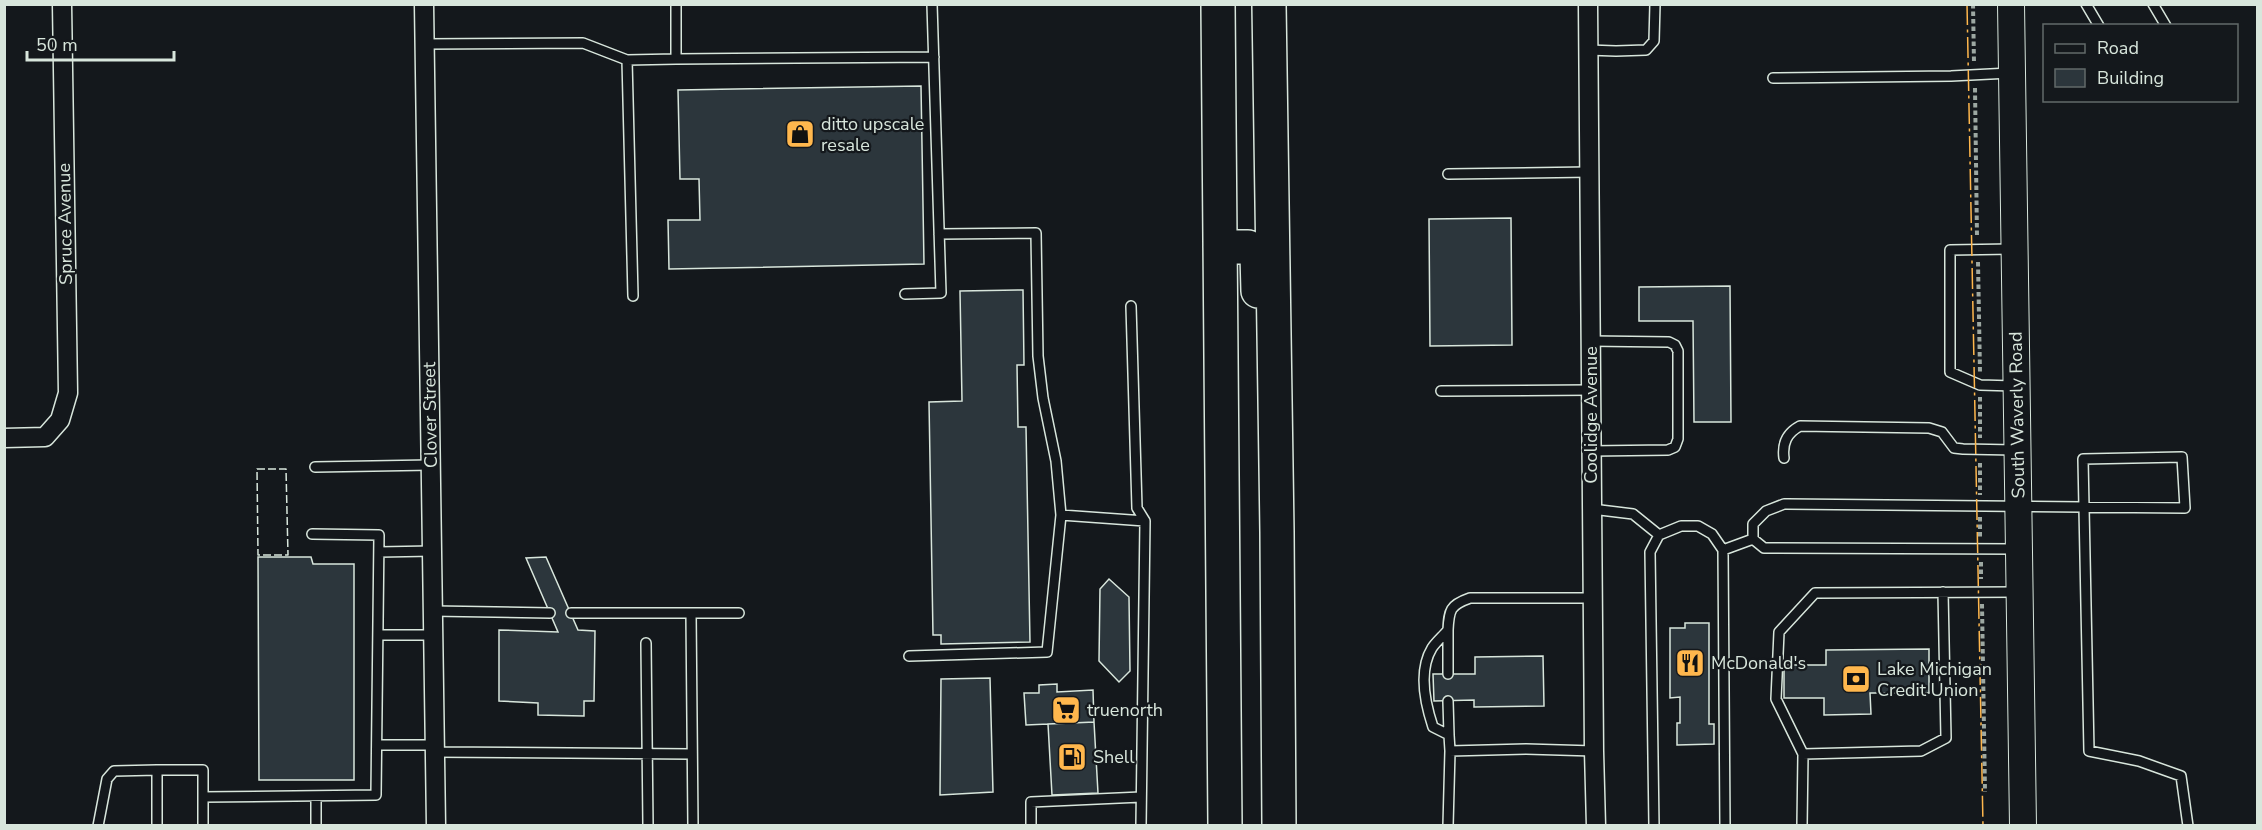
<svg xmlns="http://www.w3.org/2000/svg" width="2262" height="830" font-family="'Nunito Sans',sans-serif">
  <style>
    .building { fill: #2c363c; stroke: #d8e6dc; stroke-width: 1.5 }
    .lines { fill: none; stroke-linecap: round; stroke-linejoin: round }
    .lane-casing { stroke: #d8e6dc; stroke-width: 12 }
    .street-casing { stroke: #d8e6dc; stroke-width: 21 }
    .secondary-casing { stroke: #d8e6dc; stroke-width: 28 }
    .highway-casing { stroke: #d8e6dc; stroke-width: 36 }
    .path { stroke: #9da8a2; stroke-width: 4; stroke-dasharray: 4.5 3; stroke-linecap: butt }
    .lane { stroke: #14181c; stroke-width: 9 }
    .street { stroke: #14181c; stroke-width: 18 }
    .secondary { stroke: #14181c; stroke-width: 26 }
    .highway { stroke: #14181c; stroke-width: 33 }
    .fence { stroke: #d8e6dc; stroke-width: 1.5; stroke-dasharray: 8 3; stroke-linecap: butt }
    .power { stroke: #ffb74d; stroke-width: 1.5; stroke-dasharray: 21 4.5 3 4.5; stroke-linecap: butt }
    .labels { text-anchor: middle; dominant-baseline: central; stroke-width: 4.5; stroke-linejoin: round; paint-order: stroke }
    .poi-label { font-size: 18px; fill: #d8e6dc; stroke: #14181c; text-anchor: start }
    .street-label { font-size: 18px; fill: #d8e6dc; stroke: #14181c }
  </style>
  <rect width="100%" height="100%" fill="#14181c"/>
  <!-- building -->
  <path class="building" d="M921,86L924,264L669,269L668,220H700L699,179H680L678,90Z
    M1511,218L1512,345L1430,346L1429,219Z
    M1730,286L1731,422H1694L1693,321H1639V287Z
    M1023,290L1024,365H1017L1018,427H1026L1030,642L941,644V635H933L929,402L962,401L960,291Z
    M258,557H311L313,564H354V780H259Z
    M546,557L578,630L595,631L594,701H584V716L538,715V703L499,701V630L558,632L526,558Z
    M1109,579L1129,597L1130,671L1119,682L1099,661L1100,589Z
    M1685,623H1709V724H1714V744L1677,745V723H1680V697L1670,698V628H1685Z
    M1929,649V693H1870L1871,714L1824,715V698H1784V665H1826V650Z
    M1543,656L1544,706L1474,707V700L1434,701L1433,674H1475V657Z
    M990,678L993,792L940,795L941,679Z
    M1057,684V692L1093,690L1094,722L1026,725L1024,693H1039V685Z
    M1094,722L1098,793L1052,795L1048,724Z"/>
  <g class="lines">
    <!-- lane casing -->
    <g class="lane-casing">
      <path id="lane" d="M2086,4L2099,26
        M2153,4L2166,26
        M425,44L583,43L627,60L676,59V4
        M1588,50L1616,51L1646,50L1654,41L1655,4
        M676,59L934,57
        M627,60L633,296
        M1773,78L1951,76L2010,73
        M1448,174L1589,172
        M2012,249L1950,250V372L1980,385L2014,386
        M905,294L941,293L932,4
        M1131,306L1137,508L1145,521L1141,826
        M1591,341L1669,342L1675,345L1678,351V439L1675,447L1668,450L1591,451
        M1441,391L1591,390
        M1784,458C1782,443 1787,433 1800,426L1929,428L1942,432L1954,448L1963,449L2015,450
        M315,467L431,465
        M1592,509L1633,514L1659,535
        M1061,515L1145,521
        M2017,549L1764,548L1753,539V524L1766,511L1784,504C1918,505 2052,507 2185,508L2182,457L2083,459L2089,751L2139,761L2181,776L2188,826
        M1723,550L1753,539
        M379,552L432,551
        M433,611L550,613
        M571,613H739
        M691,613L693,826
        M1448,630V674
        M378,635H433
        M646,643L648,826
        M909,656L1047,652L1061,515L1056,461L1043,398L1038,356L1036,233L939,234
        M1448,701L1449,735
        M377,745H435
        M1450,751L1449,735L1433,727C1425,703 1418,671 1432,648C1436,642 1443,636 1448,630C1449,610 1450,605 1470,598H1592
        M435,752L691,754
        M1803,754L1921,751L1946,738L1943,592
        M316,796V826
        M203,797L376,795L379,535L312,534
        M98,826L107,779L114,771L157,770
        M157,826V770H203V826
        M1031,826V802L1141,797
        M1448,826L1450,751L1526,749L1594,751
        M1654,826L1650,552L1659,535L1681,526H1698L1712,534L1723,550L1725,826
        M1802,826L1803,754L1776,699L1779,632L1815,593L2018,592"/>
    </g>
    <!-- street casing -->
    <g class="street-casing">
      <path id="street" d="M424,4L436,826
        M1588,4L1594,751L1596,826
        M4,438L45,437L60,420L68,393L62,4"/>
    </g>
    <!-- secondary casing -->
    <g class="secondary-casing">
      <path id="secondary" d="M2011,4L2023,826"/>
    </g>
    <!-- highway casing -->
    <g class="highway-casing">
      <path id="highway" d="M1218,4L1225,826
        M1269,4L1277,532L1279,826
        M1220,247H1248L1257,255L1258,291"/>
    </g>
    <!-- path -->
    <path class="path" d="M1973,4L1974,63
      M1975,88L1977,237
      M1978,262L1980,372
      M1980,397V438
      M1980,463V495
      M1980,517V537
      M1981,562V579
      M1982,604L1985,792"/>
    <!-- lane -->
    <use href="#lane" class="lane"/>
    <!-- street -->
    <use href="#street" class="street"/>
    <!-- secondary -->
    <use href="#secondary" class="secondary"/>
    <!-- highway -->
    <use href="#highway" class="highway"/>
    <!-- fence -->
    <path class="fence" d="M257,469H286L288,555H258Z"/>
    <!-- power -->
    <path class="power" d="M1967,4L1983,826"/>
  </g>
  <!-- icons -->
  <defs>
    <g id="shop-square" transform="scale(1.5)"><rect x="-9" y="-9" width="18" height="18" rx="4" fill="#ffb74d" stroke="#14181c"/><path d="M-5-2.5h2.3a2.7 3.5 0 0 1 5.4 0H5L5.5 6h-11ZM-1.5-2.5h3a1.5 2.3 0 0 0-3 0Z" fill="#111"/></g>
    <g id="restaurant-square" transform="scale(1.5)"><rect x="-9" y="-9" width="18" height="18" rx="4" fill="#ffb74d" stroke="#14181c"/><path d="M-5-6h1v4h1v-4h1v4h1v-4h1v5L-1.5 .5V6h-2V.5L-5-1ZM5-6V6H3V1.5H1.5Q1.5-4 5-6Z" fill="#111"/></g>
    <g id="bank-square" transform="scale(1.5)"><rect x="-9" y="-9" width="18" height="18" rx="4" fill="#ffb74d" stroke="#14181c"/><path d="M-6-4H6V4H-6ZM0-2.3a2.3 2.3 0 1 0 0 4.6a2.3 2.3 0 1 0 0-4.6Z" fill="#111"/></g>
    <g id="supermarket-square" transform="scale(1.5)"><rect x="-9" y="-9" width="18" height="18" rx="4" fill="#ffb74d" stroke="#14181c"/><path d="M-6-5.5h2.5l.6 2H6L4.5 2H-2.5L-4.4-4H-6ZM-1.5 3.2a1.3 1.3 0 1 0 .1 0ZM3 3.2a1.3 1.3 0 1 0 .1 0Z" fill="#111"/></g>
    <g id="fuel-square" transform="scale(1.5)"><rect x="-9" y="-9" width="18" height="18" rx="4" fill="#ffb74d" stroke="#14181c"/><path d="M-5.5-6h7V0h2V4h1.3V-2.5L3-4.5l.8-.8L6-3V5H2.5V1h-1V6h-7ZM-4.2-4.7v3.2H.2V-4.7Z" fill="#111"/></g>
  </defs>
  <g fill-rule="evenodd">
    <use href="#shop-square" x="800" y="134"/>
    <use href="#restaurant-square" x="1690" y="663"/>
    <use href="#bank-square" x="1856" y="679"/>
    <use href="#supermarket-square" x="1066" y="710"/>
    <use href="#fuel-square" x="1072" y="757"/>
  </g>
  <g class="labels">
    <!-- poi labels -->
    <g class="poi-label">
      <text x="821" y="124">ditto upscale<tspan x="821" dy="21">resale</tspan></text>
      <text x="1711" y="663">McDonald's</text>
      <text x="1877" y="669">Lake Michigan<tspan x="1877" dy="21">Credit Union</tspan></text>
      <text x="1087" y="710">truenorth</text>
      <text x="1093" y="757">Shell</text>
    </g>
    <!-- street labels -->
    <g class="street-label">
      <text transform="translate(65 224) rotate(-91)">Spruce Avenue</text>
      <text transform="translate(430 415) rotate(-91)">Clover Street</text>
      <text transform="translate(1591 415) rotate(-90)">Coolidge Avenue</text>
      <text transform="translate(2017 415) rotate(-91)">South Waverly Road</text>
    </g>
  </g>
  <!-- border -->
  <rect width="2262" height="830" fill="none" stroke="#d8e6dc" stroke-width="12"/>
  <!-- legend -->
  <rect x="2043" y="24" width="195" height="78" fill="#14181c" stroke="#626a69" stroke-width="1.5"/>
  <rect x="2055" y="44" width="30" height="9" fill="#14181c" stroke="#626a69" stroke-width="1.5"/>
  <text x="2097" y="54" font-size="18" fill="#d8e6dc">Road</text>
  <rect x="2055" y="69" width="30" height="18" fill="#2c363c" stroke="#626a69" stroke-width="1.5"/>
  <text x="2097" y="84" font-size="18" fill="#d8e6dc">Building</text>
  <!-- scale -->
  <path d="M27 51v9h147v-9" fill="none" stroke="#d8e6dc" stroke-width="3"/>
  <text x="36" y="51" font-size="18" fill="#d8e6dc" stroke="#14181c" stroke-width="4.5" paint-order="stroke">50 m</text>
</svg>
